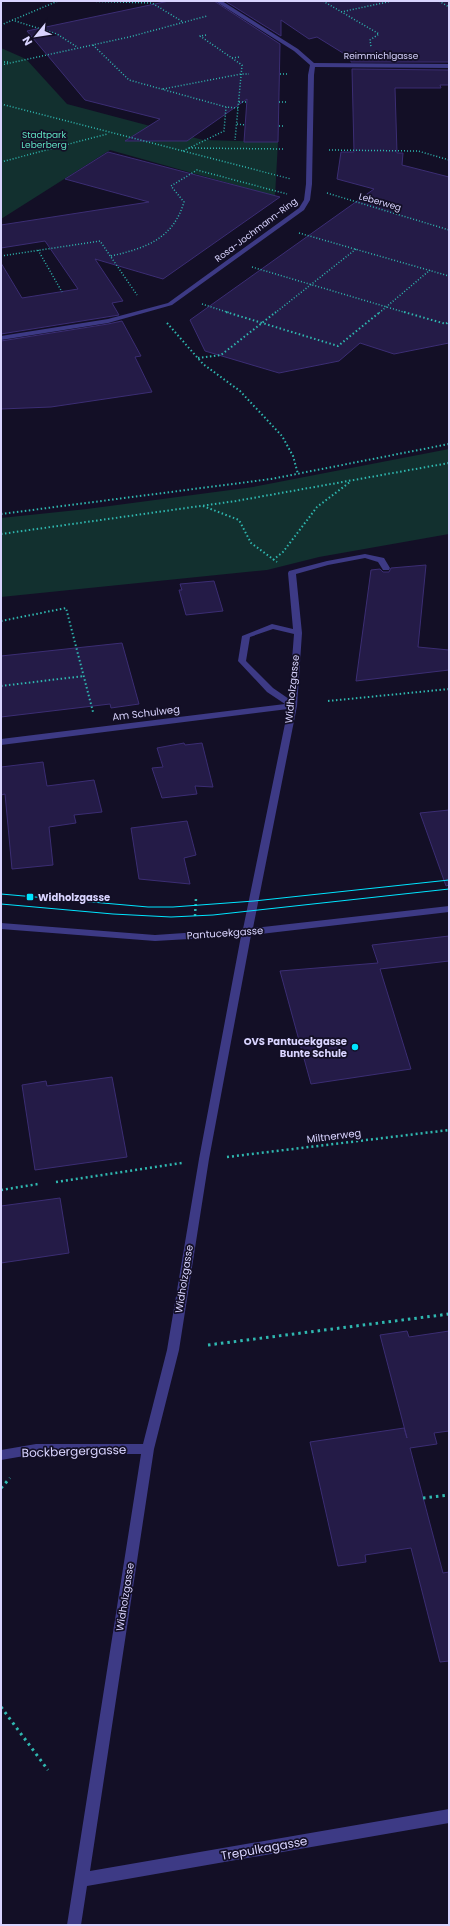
<svg xmlns="http://www.w3.org/2000/svg" width="450" height="1926" font-family="Poppins,sans-serif">
  <style>
    .green { fill: #12302f }
    .building { fill: #241b47; stroke: #3b2d73 }
    .lines { fill: none; stroke-linecap: round; stroke-linejoin: round }
    .path-far3 { stroke: #2fb8b0; stroke-width: 1.5; stroke-dasharray: 1 2; stroke-linecap: butt }
    .path-far2 { stroke: #2fb8b0; stroke-width: 2; stroke-dasharray: 1.5 2.5; stroke-linecap: butt }
    .path-far1 { stroke: #2fb8b0; stroke-width: 2.5; stroke-dasharray: 2 3; stroke-linecap: butt }
    .path { stroke: #2fb8b0; stroke-width: 3; stroke-dasharray: 2.5 4; stroke-linecap: butt }
    .minor { fill: #3d3a85; fill-rule: evenodd }
    .tram { stroke: #00e5ff; stroke-width: 1 }
    .poi-dot { fill: #00e5ff; stroke: #130f26; stroke-width: 1.5 }
    .labels { text-anchor: middle; dominant-baseline: central; stroke-width: 3.5; stroke-linejoin: round; paint-order: stroke }
    .far-street-label { font-size: 9px; fill: #d9d4ff; stroke: #130f26 }
    .far-park-label { font-size: 9px; fill: #5fe0c0; stroke: #130f26 }
    .street-label { font-size: 10px; fill: #d9d4ff; stroke: #130f26 }
    .poi-label { font-size: 10px; font-weight: bold; fill: #d9d4ff; stroke: #130f26; text-anchor: start }
    .near-street-label { font-size: 12px; fill: #d9d4ff; stroke: #130f26 }
  </style>
  <rect width="100%" height="100%" fill="#130f26"/>
  <!-- green -->
  <path class="green" d="M1,48L26,59L67,104L203,140L278,142L275,196L110,150L1,219Z
    M449,449V534L319,557L267,570L1,597V518L87,509L253,487Z"/>
  <!-- building -->
  <path class="building" d="M169,1H214L280,44L278,142H244L247,99L187,141H125L160,119L85,100L27,31Z
    M225,1H449V62H351V58L317,37L309,39L281,20V36Z
    M352,69L449,70V85H440L441,88H395L397,153H403L402,165L449,177V343L394,354L360,343L339,361L279,373L205,351L190,320L374,189L337,179L341,152H354Z
    M108,152L280,197L163,279L95,259L123,301L112,303L119,315L1,334V263L22,298L78,289L45,241L1,248V225L149,202L65,179Z
    M122,321L141,356L135,357L152,392L51,407L1,409V341L108,324Z
    M426,565L418,647L449,650V670L356,681L371,570L380,569L383,572H389L391,568Z
    M214,581L223,611L186,615L179,590H182L180,584Z
    M122,643L139,704L111,708L110,704L1,717V656Z
    M184,743L185,745L202,743L213,787L195,786L197,794L162,798L152,768L163,767L157,748Z
    M43,762L47,786L94,780L102,812L74,815L76,823L49,827L53,865L12,869L5,794L1,795V767Z
    M449,810V885L446,886L420,813Z
    M187,821L196,855L184,858L190,884L139,879L131,828Z
    M449,936V961L380,969L411,1069L311,1084L280,971L378,963L372,945Z
    M112,1077L127,1157L35,1170L22,1085L46,1081L47,1086Z
    M60,1198L69,1253L1,1263V1206Z
    M407,1331L409,1337L449,1331V1431L434,1433L437,1444L410,1448L443,1573L449,1572V1661L440,1662L411,1548L365,1555L366,1562L338,1566L310,1442L404,1428L407,1438L380,1335Z"/>
  <g class="lines">
    <!-- path-far3 -->
    <path class="path-far3" d="M84,1L152,3L183,22
      M323,1L379,34L370,40L371,47
      M439,1L449,7
      M341,12L392,1
      M12,20L57,34L77,47
      M1,25L58,1
      M206,35L200,36L242,65L235,140
      M93,45L129,80L226,107L238,108
      M232,58L239,57
      M1,62H10
      M1,65L129,37L207,16
      M280,74H287
      M163,89L241,74H249
      M239,102H247
      M279,102H286
      M1,104L291,179
      M237,124L245,125
      M279,126H284
      M189,148L284,149
      M329,150L418,151L449,160
      M183,151L224,131L226,107
      M1,162L107,134
      M327,193L449,230
      M299,233L449,276
      M38,250L62,292
      M1,256L100,241L137,295
      M111,256C146,248 173,239 184,202L171,186L197,170L287,194
      M252,267L407,313
      M202,304L230,313
      M275,313L356,249
      M379,313L430,270"/>
    <!-- path-far2 -->
    <path class="path-far2" d="M226,312L338,346L380,312
      M404,312L446,324L449,321
      M167,323L203,364L240,391L282,436L293,456L298,474
      M198,358L221,355L276,312
      M203,506L239,520L251,543L277,562
      M1,514L271,479L449,444
      M1,534L236,501L449,463
      M273,560L283,552L317,507L350,482
      M1,621L66,608L93,712
      M1,686L84,676
      M328,701L449,689"/>
    <!-- path-far1 -->
    <path class="path-far1" d="M195,916L196,898
      M227,1157L449,1130
      M56,1182L182,1163
      M1,1190L38,1184"/>
    <!-- path -->
    <path class="path" d="M208,1345L449,1314
      M1,1488L10,1478
      M423,1498L449,1495
      M1,1707L48,1770"/>
    <!-- minor -->
    <path class="minor" d="M215,1H222L298,49L314,63L449,64V68L315,67L314,75L312,184L310,200L304,210L172,305L108,323L1,340V336L108,319L168,303L299,208L304,200L306,184L308,75L310,65L294,51Z
      M365,554L384,558L390,568L389,570H383L378,562L365,558L328,565L296,574L302,633L297,706L253,928L449,906V912L251,935L209,1159L179,1350L154,1449L90,1871L449,1809V1823L87,1886L81,1925H67L141,1454H36L1,1460V1450L36,1444H143L167,1350L199,1159L241,936L155,941L1,929V923L155,935L243,929L288,709L1,745V739L285,704L267,692L238,661L242,636L272,624L293,629L288,573L289,571L327,561ZM273,629L294,634L289,699L273,688L246,661L250,637Z"/>
    <!-- tram -->
    <path class="tram" d="M1,894L148,907H173L254,901L449,880
      M1,904L113,914L171,917L213,915L449,889"/>
  </g>
  <!-- markers -->
  <g class="poi-dot">
    <rect x="26" y="893" width="8" height="8" rx="2"/>
    <circle cx="355" cy="1047" r="4"/>
  </g>
  <g class="labels">
    <!-- far-street labels -->
    <g class="far-street-label">
      <text x="381" y="56">Reimmichlgasse</text>
      <text transform="translate(380 202) rotate(16)">Leberweg</text>
      <text transform="translate(256 230) rotate(-37)">Rosa-Jochmann-Ring</text>
    </g>
    <!-- far-park labels -->
    <g class="far-park-label">
      <text x="44" y="135">Stadtpark<tspan x="44" dy="10">Leberberg</tspan></text>
    </g>
    <!-- street labels -->
    <g class="street-label">
      <text transform="translate(292 689) rotate(-84)">Widholzgasse</text>
      <text transform="translate(146 713) rotate(-7)">Am Schulweg</text>
      <text transform="translate(225 933) rotate(-4)">Pantucekgasse</text>
      <text transform="translate(334 1136) rotate(-7)">Miltnerweg</text>
      <text transform="translate(184 1279) rotate(-81)">Widholzgasse</text>
      <text transform="translate(125 1597) rotate(-81)">Widholzgasse</text>
    </g>
    <!-- poi labels -->
    <g class="poi-label">
      <text x="38" y="897">Widholzgasse</text>
      <text x="347" y="1041" text-anchor="end">OVS Pantucekgasse<tspan x="347" dy="12">Bunte Schule</tspan></text>
    </g>
    <!-- near-street labels -->
    <g class="near-street-label">
      <text transform="translate(74 1451) rotate(-2)">Bockbergergasse</text>
      <text transform="translate(264 1848) rotate(-10)">Trepulkagasse</text>
    </g>
  </g>
  <!-- border -->
  <rect width="450" height="1926" fill="none" stroke="#d9d4ff" stroke-width="4"/>
  <!-- north arrow -->
  <g transform="translate(36 36) rotate(240)" stroke="#130f26" stroke-width="3" paint-order="stroke">
  <path d="M0-3L7 15L0 10L-7 15Z" fill="#d9d4ff"/>
  <text y="-6" font-size="11" font-weight="bold" text-anchor="middle" fill="#d9d4ff">N</text>
  </g>
</svg>
